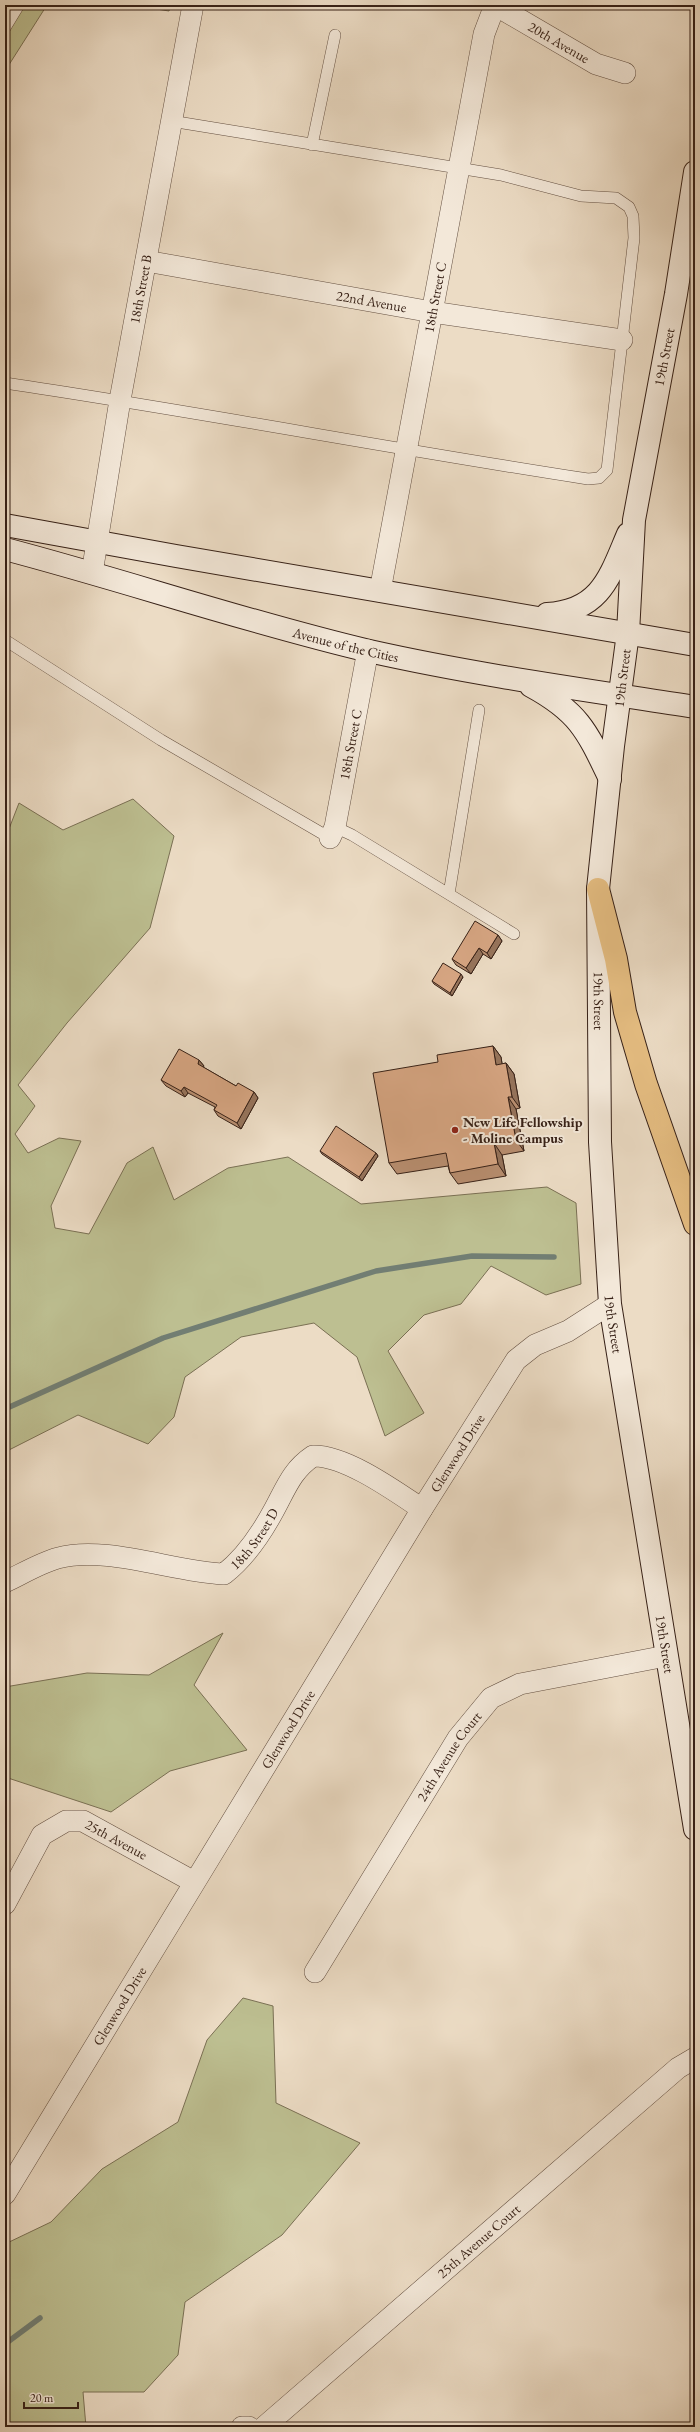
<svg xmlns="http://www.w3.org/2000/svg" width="700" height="2432" font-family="'EB Garamond',serif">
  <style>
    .green { fill: #bdbf91; stroke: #7a7054 }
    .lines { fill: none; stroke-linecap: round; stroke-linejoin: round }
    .stream { stroke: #727e73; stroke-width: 5.5 }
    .lane-casing { stroke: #645042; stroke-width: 12 }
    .street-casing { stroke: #645042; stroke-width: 22 }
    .secondary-casing { stroke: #372117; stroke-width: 24 }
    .highway-casing { stroke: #372117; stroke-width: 24 }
    .lane { stroke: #f3e8d9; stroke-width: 11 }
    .street { stroke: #f3e8d9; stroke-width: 21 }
    .secondary { stroke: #f3e8d9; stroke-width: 22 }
    .highway { stroke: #e6be82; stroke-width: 22 }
    .wall { fill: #b98f71; stroke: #372117 }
    .shaded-wall { fill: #96745c; stroke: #372117 }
    .building { fill: #d7a683; stroke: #372117 }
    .poi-dot { fill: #8f2418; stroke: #f3e8d9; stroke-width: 1.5 }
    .labels { text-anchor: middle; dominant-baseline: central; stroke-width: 4; stroke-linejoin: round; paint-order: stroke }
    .street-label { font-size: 14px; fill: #372117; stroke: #f3e8d9 }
    .poi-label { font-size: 14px; font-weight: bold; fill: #372117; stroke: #f3e8d9; text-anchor: start }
  </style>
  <rect width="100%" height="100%" fill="#ecdcc5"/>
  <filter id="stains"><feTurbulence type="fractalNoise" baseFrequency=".005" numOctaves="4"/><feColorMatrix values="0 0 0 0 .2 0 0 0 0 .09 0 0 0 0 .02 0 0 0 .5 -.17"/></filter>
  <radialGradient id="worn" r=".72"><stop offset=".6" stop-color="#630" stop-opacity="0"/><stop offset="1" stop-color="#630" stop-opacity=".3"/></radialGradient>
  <!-- green -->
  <path class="green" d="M5,5H47L5,71Z
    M131,5H171L169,11Z
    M133,799L174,836L150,928L67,1023L18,1085L35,1106L15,1134L28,1153L59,1138L81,1141L51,1206L55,1228L89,1234L127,1163L153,1147L174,1200L228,1168L288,1157L361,1204L547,1187L576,1203L581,1284L546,1295L491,1266L461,1304L424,1315L388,1351L424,1413L385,1436L357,1357L314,1323L241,1337L185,1377L174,1417L148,1444L78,1415L5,1452V849L7,834L19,803L63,830Z
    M223,1633L194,1685L247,1750L170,1771L111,1812L5,1777V1687L87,1673L149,1675Z
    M243,1998L273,2006L276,2103L360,2143L282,2235L185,2302L178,2355L144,2392H83L86,2427H5V2244L51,2222L102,2169L178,2122L207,2040Z"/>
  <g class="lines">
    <!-- stream -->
    <path class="stream" d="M5,1409L163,1338L376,1271L472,1256L554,1257
      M5,2344L40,2318"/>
    <!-- lane casing -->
    <g class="lane-casing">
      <path id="lane" d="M5,28L19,5
        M312,145L335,35
        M5,383C200,412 393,449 588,479L599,478L607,470L634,238L633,216L629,207L616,198L581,196L501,175L171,121
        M5,640L161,740L330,838
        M335,827L352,835L514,934
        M449,894L479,710"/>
    </g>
    <!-- street casing -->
    <g class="street-casing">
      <g id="street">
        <path id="s1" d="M495,5L596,64L625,73"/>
        <path id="s2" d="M146,261L432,312L622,340"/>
        <path id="s3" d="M92,573L120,400L193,5"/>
        <path id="s4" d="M380,591L484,34L495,5"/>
        <path id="s5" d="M330,838L335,827L368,650"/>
        <path id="s6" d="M5,1582C22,1574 40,1563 58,1558C106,1545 174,1572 224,1574C246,1557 261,1534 274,1510C286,1488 292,1470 313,1456C345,1455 395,1491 422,1509"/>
        <path id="s7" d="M5,1904L42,1835L66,1821H83L194,1882"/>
        <path id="s8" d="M315,1972L458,1738L491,1698L520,1684L666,1656"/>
        <path id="s9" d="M5,2194L422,1509L516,1360L535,1345L568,1331L610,1304"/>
        <path d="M242,2427H249"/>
        <path id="s10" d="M264,2427L678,2068L695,2058"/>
      </g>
    </g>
    <!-- secondary casing -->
    <g class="secondary-casing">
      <g id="secondary">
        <path id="s11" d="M695,172L676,294L634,520L628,633L613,746L598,889L600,1142L610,1304L695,1829"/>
        <path d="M5,525L176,556L695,645"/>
        <path id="s12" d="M5,549C127,581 246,622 369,651C476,675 586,690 695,707"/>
        <path d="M547,614C601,611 610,576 628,534"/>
        <path d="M531,686C579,712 587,731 610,779"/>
      </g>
    </g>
    <!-- highway casing -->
    <g class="highway-casing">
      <path id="highway" d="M598,889L616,959L625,1012L646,1084L695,1224"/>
    </g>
    <!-- lane -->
    <use href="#lane" class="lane"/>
    <!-- street -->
    <use href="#street" class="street"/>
    <!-- secondary -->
    <use href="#secondary" class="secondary"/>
    <!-- highway -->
    <use href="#highway" class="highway"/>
  </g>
  <!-- wall -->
  <path class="wall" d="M498,935L502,941L491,959L483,954L471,974L456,965L452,959Z
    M463,977L452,996L434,984L432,981Z
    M493,1046L501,1057L502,1064L506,1063L514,1074L520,1108L516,1109L524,1151L502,1155L506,1176L458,1184L450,1173L448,1166L397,1174L389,1163L438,1062Z
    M199,1060L204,1066L203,1067L236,1086L254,1092L258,1098L241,1129L218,1116L214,1110L215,1107L188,1093L185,1097L166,1086L161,1080Z
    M320,1151L376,1153L378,1156L362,1181L322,1154Z"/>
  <!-- shaded-wall -->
  <path class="shaded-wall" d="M498,935L502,941L491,959L487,953Z
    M479,948L483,954L471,974L466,968Z
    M461,974L463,977L452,996L450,993Z
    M493,1046L501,1057L504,1076L496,1065Z
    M199,1060L204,1066L202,1070L198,1064Z
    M506,1063L514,1074L520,1108L512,1097Z
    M184,1087L188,1093L185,1097L181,1091Z
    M254,1092L258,1098L241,1129L237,1123Z
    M508,1097L516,1109L524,1151L516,1140Z
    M494,1143L502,1155L506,1176L498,1164Z
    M376,1153L378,1156L362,1181L359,1177Z"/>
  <!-- building -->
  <path class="building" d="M475,921L498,935L487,953L479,948L466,968L452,959Z
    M443,963L461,974L450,993L432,981Z
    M493,1046L496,1065L506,1063L512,1097H508L516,1140L494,1143L498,1164L450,1173L446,1153L389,1163L373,1073L438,1062L437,1055Z
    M179,1049L199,1060L198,1064L236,1086L238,1083L254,1092L237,1123L214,1110L217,1105L184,1087L181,1091L161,1080Z
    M336,1126L376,1153L359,1177L320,1151Z"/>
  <!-- markers -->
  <circle class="poi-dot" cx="455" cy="1130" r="4"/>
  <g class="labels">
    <!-- street labels -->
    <g class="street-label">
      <text stroke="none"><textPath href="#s1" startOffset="74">20th Avenue</textPath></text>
      <text stroke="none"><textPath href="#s3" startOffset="288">18th Street B</textPath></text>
      <text stroke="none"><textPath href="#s4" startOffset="299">18th Street C</textPath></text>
      <text stroke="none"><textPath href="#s2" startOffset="229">22nd Avenue</textPath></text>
      <text transform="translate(664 357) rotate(-79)">19th Street</text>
      <text stroke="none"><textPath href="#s12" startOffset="354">Avenue of the Cities</textPath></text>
      <text transform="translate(622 678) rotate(-83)">19th Street</text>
      <text stroke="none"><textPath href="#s5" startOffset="96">18th Street C</textPath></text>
      <text stroke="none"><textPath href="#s11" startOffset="836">19th Street</textPath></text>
      <text stroke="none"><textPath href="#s11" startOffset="1160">19th Street</textPath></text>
      <text stroke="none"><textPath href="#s9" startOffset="868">Glenwood Drive</textPath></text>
      <text stroke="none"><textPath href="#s6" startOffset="273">18th Street D</textPath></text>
      <text stroke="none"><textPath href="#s11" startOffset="1484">19th Street</textPath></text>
      <text stroke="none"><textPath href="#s9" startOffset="544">Glenwood Drive</textPath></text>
      <text stroke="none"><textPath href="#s8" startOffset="254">24th Avenue Court</textPath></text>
      <text stroke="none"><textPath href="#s7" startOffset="161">25th Avenue</textPath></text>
      <text stroke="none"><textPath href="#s9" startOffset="220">Glenwood Drive</textPath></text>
      <text stroke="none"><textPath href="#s10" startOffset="284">25th Avenue Court</textPath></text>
    </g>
    <!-- poi labels -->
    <g class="poi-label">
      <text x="463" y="1122">New Life Fellowship<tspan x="463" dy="16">- Moline Campus</tspan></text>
    </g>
  </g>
  <!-- margin -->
  <rect width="700" height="2432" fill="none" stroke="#ecdcc5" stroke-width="20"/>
  <rect x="6" y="6" width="688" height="2420" fill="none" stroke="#372117" stroke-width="2"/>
  <rect x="10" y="10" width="680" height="2412" fill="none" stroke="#372117"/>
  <!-- scale -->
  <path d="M24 2402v6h54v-6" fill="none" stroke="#372117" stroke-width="2"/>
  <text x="30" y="2402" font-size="12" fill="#372117" stroke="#f3e8d9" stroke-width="3" paint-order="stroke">20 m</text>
  <rect width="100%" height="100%" filter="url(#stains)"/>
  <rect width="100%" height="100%" fill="url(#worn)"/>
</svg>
